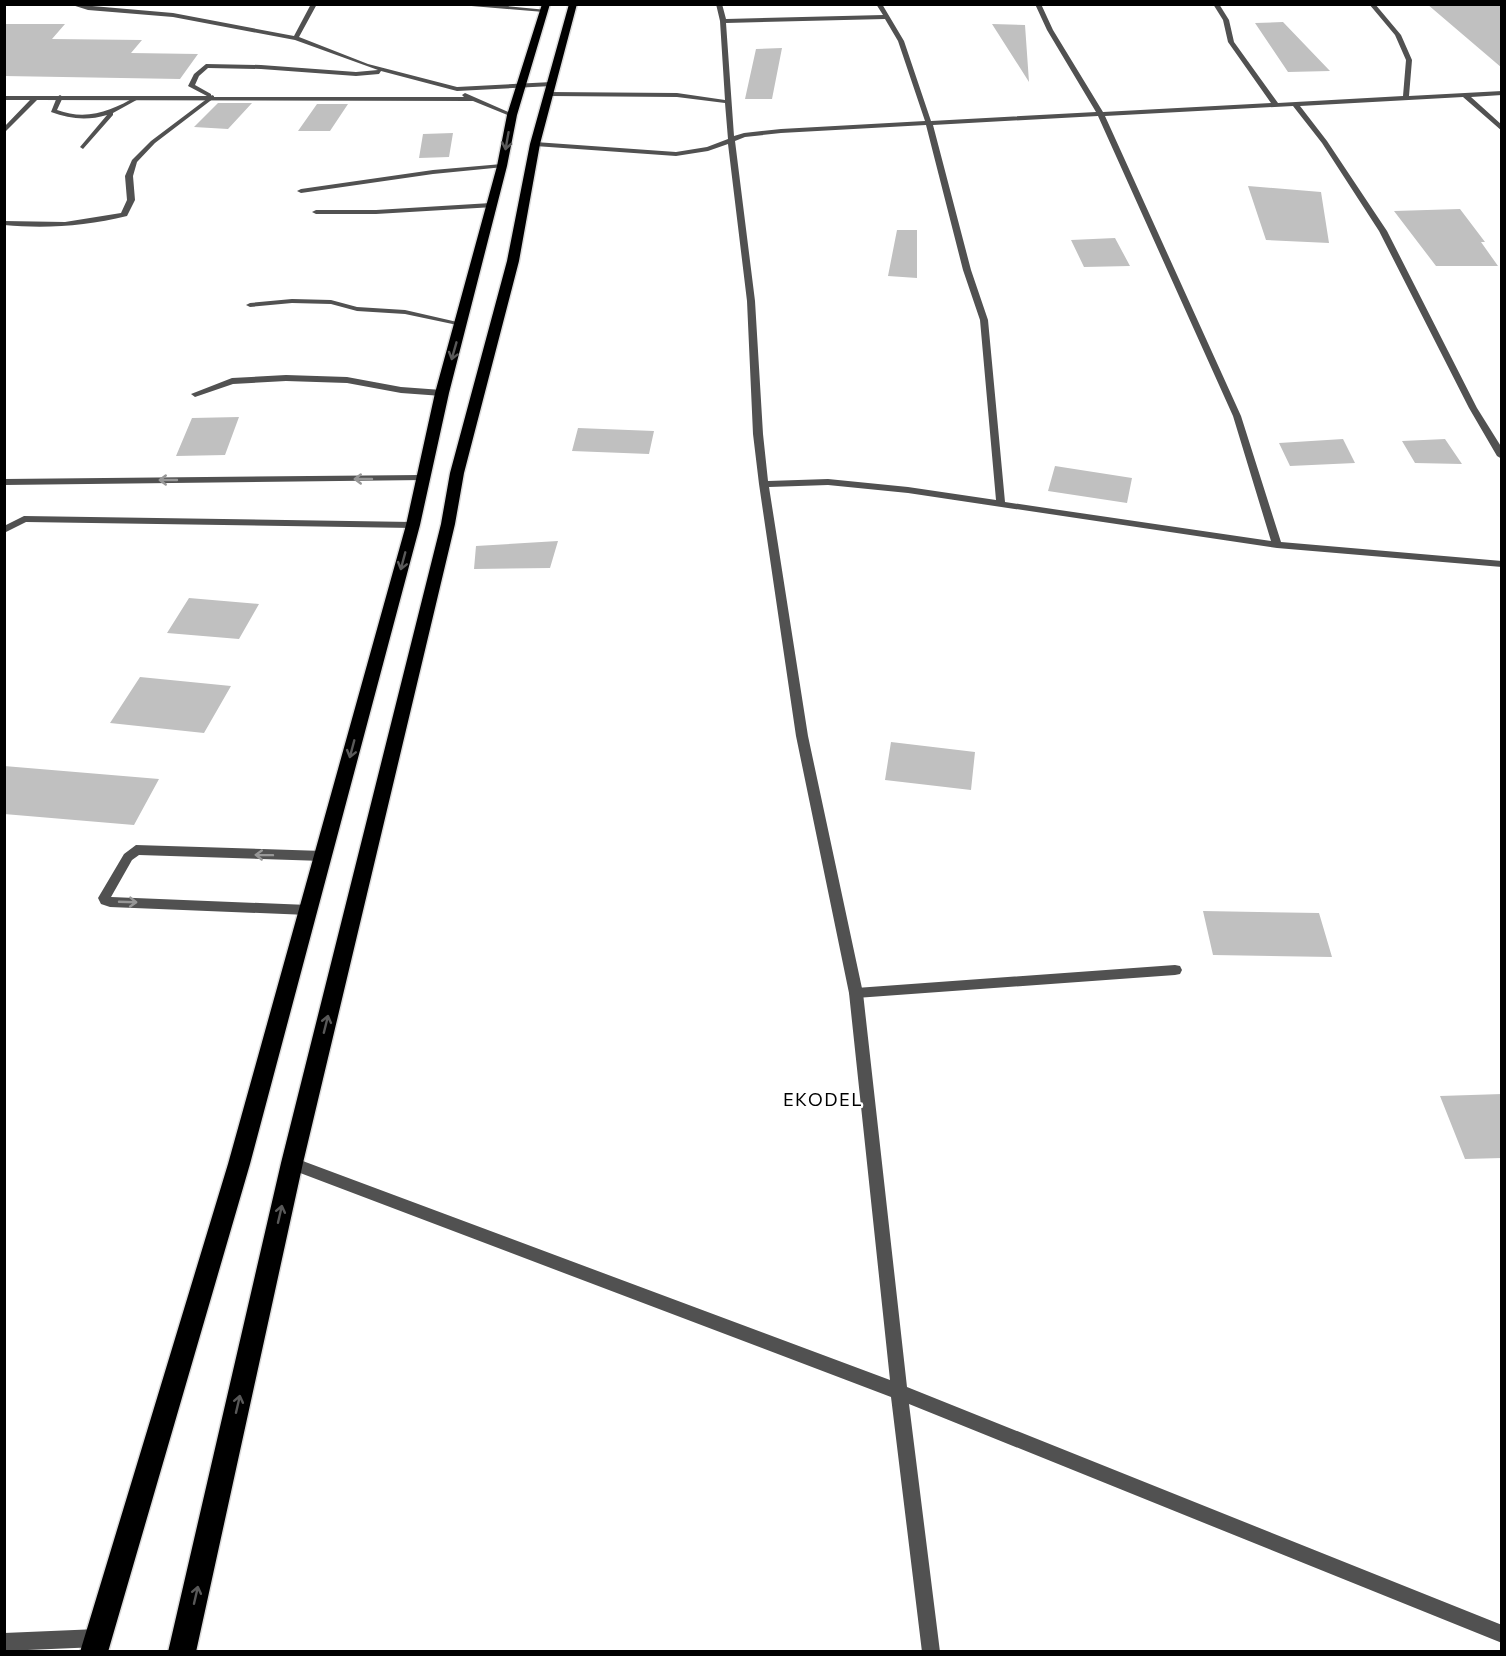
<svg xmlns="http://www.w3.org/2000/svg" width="1506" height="1656" font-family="Commissioner,sans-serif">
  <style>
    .building { fill: #c0c0c0 }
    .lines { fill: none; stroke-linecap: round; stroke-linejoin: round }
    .highway-casing { stroke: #dbdbdb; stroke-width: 3 }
    .lane { fill: #515151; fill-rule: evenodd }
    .street { fill: #515151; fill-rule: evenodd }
    .highway { fill: #000; fill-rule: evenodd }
    .oneway { stroke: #595959 }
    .oneway2 { stroke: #979797 }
    .labels { text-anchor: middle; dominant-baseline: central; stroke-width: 4.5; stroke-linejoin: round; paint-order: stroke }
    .quarter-label { font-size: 18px; letter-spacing: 1.5px; fill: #000; stroke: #fff }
  </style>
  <rect width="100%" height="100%" fill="#fff"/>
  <!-- building -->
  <path class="building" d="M1427,4H1502V68Z
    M1283,22L1330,71L1288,72L1255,23Z
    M4,24H65L52,39L142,40L131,53L198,54L180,79L4,76Z
    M992,24L1025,25L1029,82Z
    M782,48L772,99H745L756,49Z
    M218,103H252L228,129L194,127Z
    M317,104H348L330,131H298Z
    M453,133L449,157L419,158L423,134Z
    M1248,186L1321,192L1329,243L1266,240Z
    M1460,209L1485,242H1481L1498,266H1436L1394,211Z
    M897,230H917V278L888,276Z
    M1115,238L1130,266L1084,267L1071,240Z
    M239,417L225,455L176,456L192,418Z
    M578,428L654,431L649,454L572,451Z
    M1343,439L1355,463L1290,466L1279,443Z
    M1445,439L1462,464L1415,463L1402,441Z
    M1055,466L1132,478L1127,503L1048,491Z
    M558,541L550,568L474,569L476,546Z
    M189,598L259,604L239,639L167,633Z
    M140,677L231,686L204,733L110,723Z
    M891,742L975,752L971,790L885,780Z
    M4,766L159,779L134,825L4,814Z
    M1203,911L1319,913L1332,957L1213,955Z
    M1502,1094V1158L1465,1159L1440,1096Z"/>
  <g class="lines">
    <!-- highway casing -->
    <g class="highway-casing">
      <path id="highway" d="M542,4H550L517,115L507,166L449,393L420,525L250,1164L108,1652H80L228,1164L406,525L435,393L497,166L507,115Z
        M569,4H577L540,144L519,261L464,473L455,524L303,1163L196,1652H168L281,1163L441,524L450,473L507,261L530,144Z"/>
    </g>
    <!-- lane -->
    <path class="lane" d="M448,4H486L547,10L544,12Z
      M60,95L63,97L57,110C87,121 111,111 137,96L142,97L113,113V115L83,149L80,147L107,115C87,121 70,119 51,112L57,97Z
      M212,95L214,96V98L155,143L137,162L133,176L135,200L127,216C86,226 46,229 4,225V221L65,222L121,213L127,200L125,176L132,160L151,141Z
      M502,164L504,165V167L433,174L301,193L297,191L301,189L433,170Z
      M491,203H494V207L376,214H316L312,212L316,210H376Z
      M292,299L331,300L357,307L405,310L466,324L462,326L405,314L357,311L331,304L292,303L250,307L246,305L250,303Z
      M286,375L347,377L401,387L442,390L446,393L442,396L401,393L347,383L286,381L233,384L195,397L191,394L232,378Z
      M24,516L413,522L418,525L413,528L26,522L4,533V526Z
      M136,845L323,851L327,853L329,856L327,859L323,861L139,855L132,860L111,897L308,905L312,907L314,910L312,913L308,915L110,907L101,904L98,898L124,854Z
      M1175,965L1180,966L1182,970L1180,974L1175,975L856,998L851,997L849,993L851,989L856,988Z"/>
    <!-- street -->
    <path class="street" d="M69,4L173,13L294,36L311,4H317L299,37L368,64L457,87L552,82L555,84L552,86L457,91L381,71L379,74L356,76L261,69L208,68L199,76L195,85L211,94V97H464L462,95L465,93L515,115L510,116L473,101L37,100L4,133V127L30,100H4V96H207L188,86L194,74L206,64L261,65L356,72L378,70L295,40L173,17L88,10Z
      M716,4H722L726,19L883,15L876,4H882L904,41L931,121L1096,112L1047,30L1035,4H1041L1053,30L1103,112L1271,103L1228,42L1223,20L1213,4H1219L1229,20L1234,42L1278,103L1403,96L1406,60L1395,35L1369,4H1375L1401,35L1412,60L1409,96L1502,91V95L1471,97L1502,125V131L1463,97L1300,106L1327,141L1387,231L1477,408L1502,448V459L1497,456L1469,408L1379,231L1322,143L1293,106L1105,116L1241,416L1281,542L1502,561V567L1277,548L908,493L828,485L769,487L808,736L863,993L907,1387L1502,1625V1643L909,1404L940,1652H922L891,1397L287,1168L285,1163L287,1158L292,1157L890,1380L849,993L796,736L759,484L753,434L747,301L728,144L708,151L676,156L535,146L532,144L535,142L676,152L707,147L728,139L725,103L677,97L549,96L546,94L549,92L677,93L725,100L720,21ZM885,19L898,41L925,121L781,129L744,133L734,136L726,23ZM1098,116L1233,416L1271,541L1005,502L988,320L971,270L933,125ZM926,125L963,270L980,320L996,500L908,487L828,479L768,481L763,434L755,301L735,141L745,137L781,133Z
      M421,475L426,478L424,480L4,485V479Z
      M98,1629L104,1632L107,1638L104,1644L98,1647L4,1651V1633Z"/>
    <!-- highway -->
    <use href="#highway" class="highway"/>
  </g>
  <!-- one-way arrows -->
  <defs><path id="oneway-shaft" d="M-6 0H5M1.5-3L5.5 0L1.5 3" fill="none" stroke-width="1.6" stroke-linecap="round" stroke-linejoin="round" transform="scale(1.5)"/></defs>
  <g class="oneway">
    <use href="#oneway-shaft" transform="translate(507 141) rotate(100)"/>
    <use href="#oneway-shaft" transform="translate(454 351) rotate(106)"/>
    <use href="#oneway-shaft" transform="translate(403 561) rotate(105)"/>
    <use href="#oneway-shaft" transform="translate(352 749) rotate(105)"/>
    <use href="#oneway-shaft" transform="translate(326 1024) rotate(-76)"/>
    <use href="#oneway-shaft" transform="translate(280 1214) rotate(-77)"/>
    <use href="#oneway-shaft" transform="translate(238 1404) rotate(-77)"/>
    <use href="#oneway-shaft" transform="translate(196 1595) rotate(-77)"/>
  </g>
  <g class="oneway2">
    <use href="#oneway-shaft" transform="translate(363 479) rotate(180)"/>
    <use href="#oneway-shaft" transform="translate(168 480) rotate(180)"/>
    <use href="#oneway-shaft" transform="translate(264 855) rotate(-179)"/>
    <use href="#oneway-shaft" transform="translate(128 902) rotate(2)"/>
  </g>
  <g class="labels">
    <!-- quarter labels -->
    <g class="quarter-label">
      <text x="823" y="1099">EKODEL</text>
    </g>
  </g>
  <!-- border -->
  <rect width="1506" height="1656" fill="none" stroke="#000000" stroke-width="12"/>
</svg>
